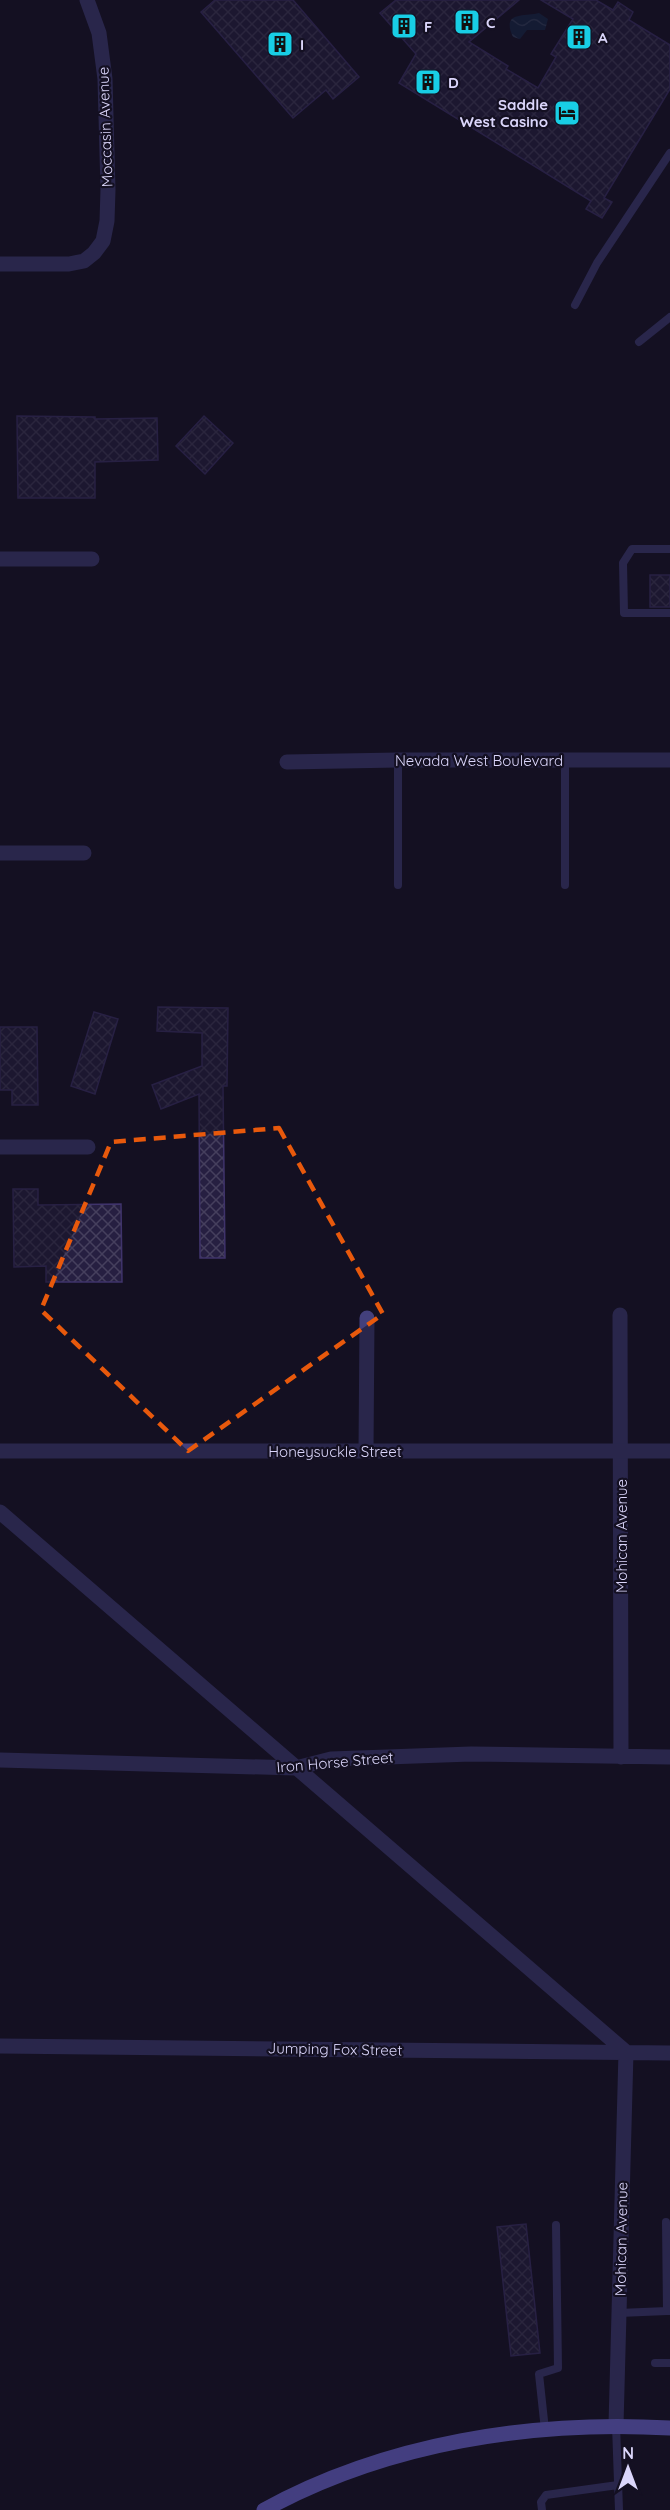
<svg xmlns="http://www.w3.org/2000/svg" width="670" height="2510" font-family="Quicksand,sans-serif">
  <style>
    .water { fill: url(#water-waves) }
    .building { fill: url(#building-cross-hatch); stroke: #3f336b; stroke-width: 1.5 }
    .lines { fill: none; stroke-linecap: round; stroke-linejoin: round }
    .service { stroke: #43407c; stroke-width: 8 }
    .minor { stroke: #43407c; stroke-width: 15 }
    .tertiary { stroke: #43407c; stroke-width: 15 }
    .secondary { stroke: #7c77f1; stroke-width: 15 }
    .marked { fill: none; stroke: #e8590c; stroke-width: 4.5; stroke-dasharray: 12 8; stroke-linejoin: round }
    .labels { text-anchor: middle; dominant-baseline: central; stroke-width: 4.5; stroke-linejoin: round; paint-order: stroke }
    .poi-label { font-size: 15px; font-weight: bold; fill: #dbd6fb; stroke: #141022; text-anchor: start }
    .street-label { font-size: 15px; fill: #dbd6fb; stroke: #141022 }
  </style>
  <defs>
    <pattern id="water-waves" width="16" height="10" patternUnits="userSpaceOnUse" patternTransform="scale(1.5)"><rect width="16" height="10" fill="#152848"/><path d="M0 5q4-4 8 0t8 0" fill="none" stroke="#364663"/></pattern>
    <pattern id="building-cross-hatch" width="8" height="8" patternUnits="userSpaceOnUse" patternTransform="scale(1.5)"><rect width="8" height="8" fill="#261f41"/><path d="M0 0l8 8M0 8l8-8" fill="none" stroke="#453f5d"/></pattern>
  </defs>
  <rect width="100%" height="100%" fill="#141022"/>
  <!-- water -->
  <path class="water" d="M539,13L548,19L545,30H527L520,39L513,37C501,11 524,17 539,13Z"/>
  <!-- building -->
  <path class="building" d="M215,0H293L359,77L333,99L326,90L293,118L201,12Z
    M396,0H519L469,42L508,66L506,69L538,88L556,57L551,54L573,19L541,0H596L613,10L618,2L633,12L629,20L670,45V89L604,198L612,202L602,218L586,209L591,201L399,83L416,54L380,13Z
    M17,416L95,417V419L157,418L158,460L95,462V498H18Z
    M204,416L233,443L205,474L176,446Z
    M650,575H670V607H650Z
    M158,1007L228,1008L227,1086H223L225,1258H200L199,1094L161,1109L152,1085L202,1066V1033L157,1031Z
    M94,1012L118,1019L95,1094L71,1086Z
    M0,1027H37L38,1105H12V1090H0Z
    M13,1189H38V1205L121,1204L122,1282H46V1266L14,1267Z
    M526,2224L540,2353L511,2356L497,2227Z"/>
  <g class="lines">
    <!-- service -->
    <path class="service" d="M575,305L597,263L670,153
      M639,342L670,317
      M670,549H632L623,563L624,613H670
      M398,760V885
      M565,760V885
      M666,2222L667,2311H670
      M619,2313L667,2311
      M655,2363H670
      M616,2425L619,2510
      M545,2430L539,2374L558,2368L556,2225
      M542,2510L541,2502L546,2495L618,2485"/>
    <!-- minor -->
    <path class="minor" d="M0,264H69L84,261L94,253L103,241L107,221L108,190L105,79L99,33L87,0
      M0,559H92
      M287,762L398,760H670
      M0,853H84
      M0,1147H88
      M620,1315L621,1757
      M366,1451L367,1318
      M0,1512L626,2052L616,2425
      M0,1760L296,1768L331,1759L471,1754L670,1757
      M0,2046L670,2053"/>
    <!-- tertiary -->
    <path class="tertiary" d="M0,1451H670"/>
    <!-- secondary -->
    <path class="secondary" d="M264,2510C386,2443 532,2420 670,2428"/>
  </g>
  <!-- marked area -->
  <path d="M0 0H670V2510H0ZM279,1128L383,1314L188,1451L41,1310L111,1142Z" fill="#141022" fill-opacity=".55" fill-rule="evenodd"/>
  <path class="marked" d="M279,1128L383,1314L188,1451L41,1310L111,1142Z"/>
  <!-- icons -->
  <defs>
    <g id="building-square" transform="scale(1.35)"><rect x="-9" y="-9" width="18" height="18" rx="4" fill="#18cee5" stroke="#141022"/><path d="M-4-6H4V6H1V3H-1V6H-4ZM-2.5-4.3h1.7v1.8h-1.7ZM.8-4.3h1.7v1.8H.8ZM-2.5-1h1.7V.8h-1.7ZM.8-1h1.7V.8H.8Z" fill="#111"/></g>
    <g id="hotel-square" transform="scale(1.35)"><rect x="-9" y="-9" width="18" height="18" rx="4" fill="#18cee5" stroke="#141022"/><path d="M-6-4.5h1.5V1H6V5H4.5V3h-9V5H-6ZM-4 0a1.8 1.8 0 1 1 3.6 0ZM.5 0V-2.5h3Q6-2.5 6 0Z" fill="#111"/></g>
  </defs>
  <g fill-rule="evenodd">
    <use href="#building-square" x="467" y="22"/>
    <use href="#building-square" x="404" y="26"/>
    <use href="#building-square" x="579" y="37"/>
    <use href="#building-square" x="280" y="44"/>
    <use href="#building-square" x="428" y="82"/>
    <use href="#hotel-square" x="567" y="113"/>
  </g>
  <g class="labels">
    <!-- poi labels -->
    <g class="poi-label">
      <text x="486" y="22">C</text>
      <text x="424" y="26">F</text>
      <text x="598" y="37">A</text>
      <text x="300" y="44">I</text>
      <text x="448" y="82">D</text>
      <text x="548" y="104" text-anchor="end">Saddle<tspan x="548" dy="17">West Casino</tspan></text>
    </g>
    <!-- street labels -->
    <g class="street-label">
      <text transform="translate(105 127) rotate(-92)">Moccasin Avenue</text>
      <text x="479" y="760">Nevada West Boulevard</text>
      <text x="335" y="1451">Honeysuckle Street</text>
      <text transform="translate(621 1536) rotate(-90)">Mohican Avenue</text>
      <text transform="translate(335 1762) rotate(-5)">Iron Horse Street</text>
      <text transform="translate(335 2049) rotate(1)">Jumping Fox Street</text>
      <text transform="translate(621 2239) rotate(-89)">Mohican Avenue</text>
    </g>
  </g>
  <!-- north arrow -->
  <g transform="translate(628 2468)" stroke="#141022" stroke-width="4.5" paint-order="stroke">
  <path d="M0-4.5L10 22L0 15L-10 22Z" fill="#dbd6fb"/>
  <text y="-9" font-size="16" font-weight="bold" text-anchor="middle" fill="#dbd6fb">N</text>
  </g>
</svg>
